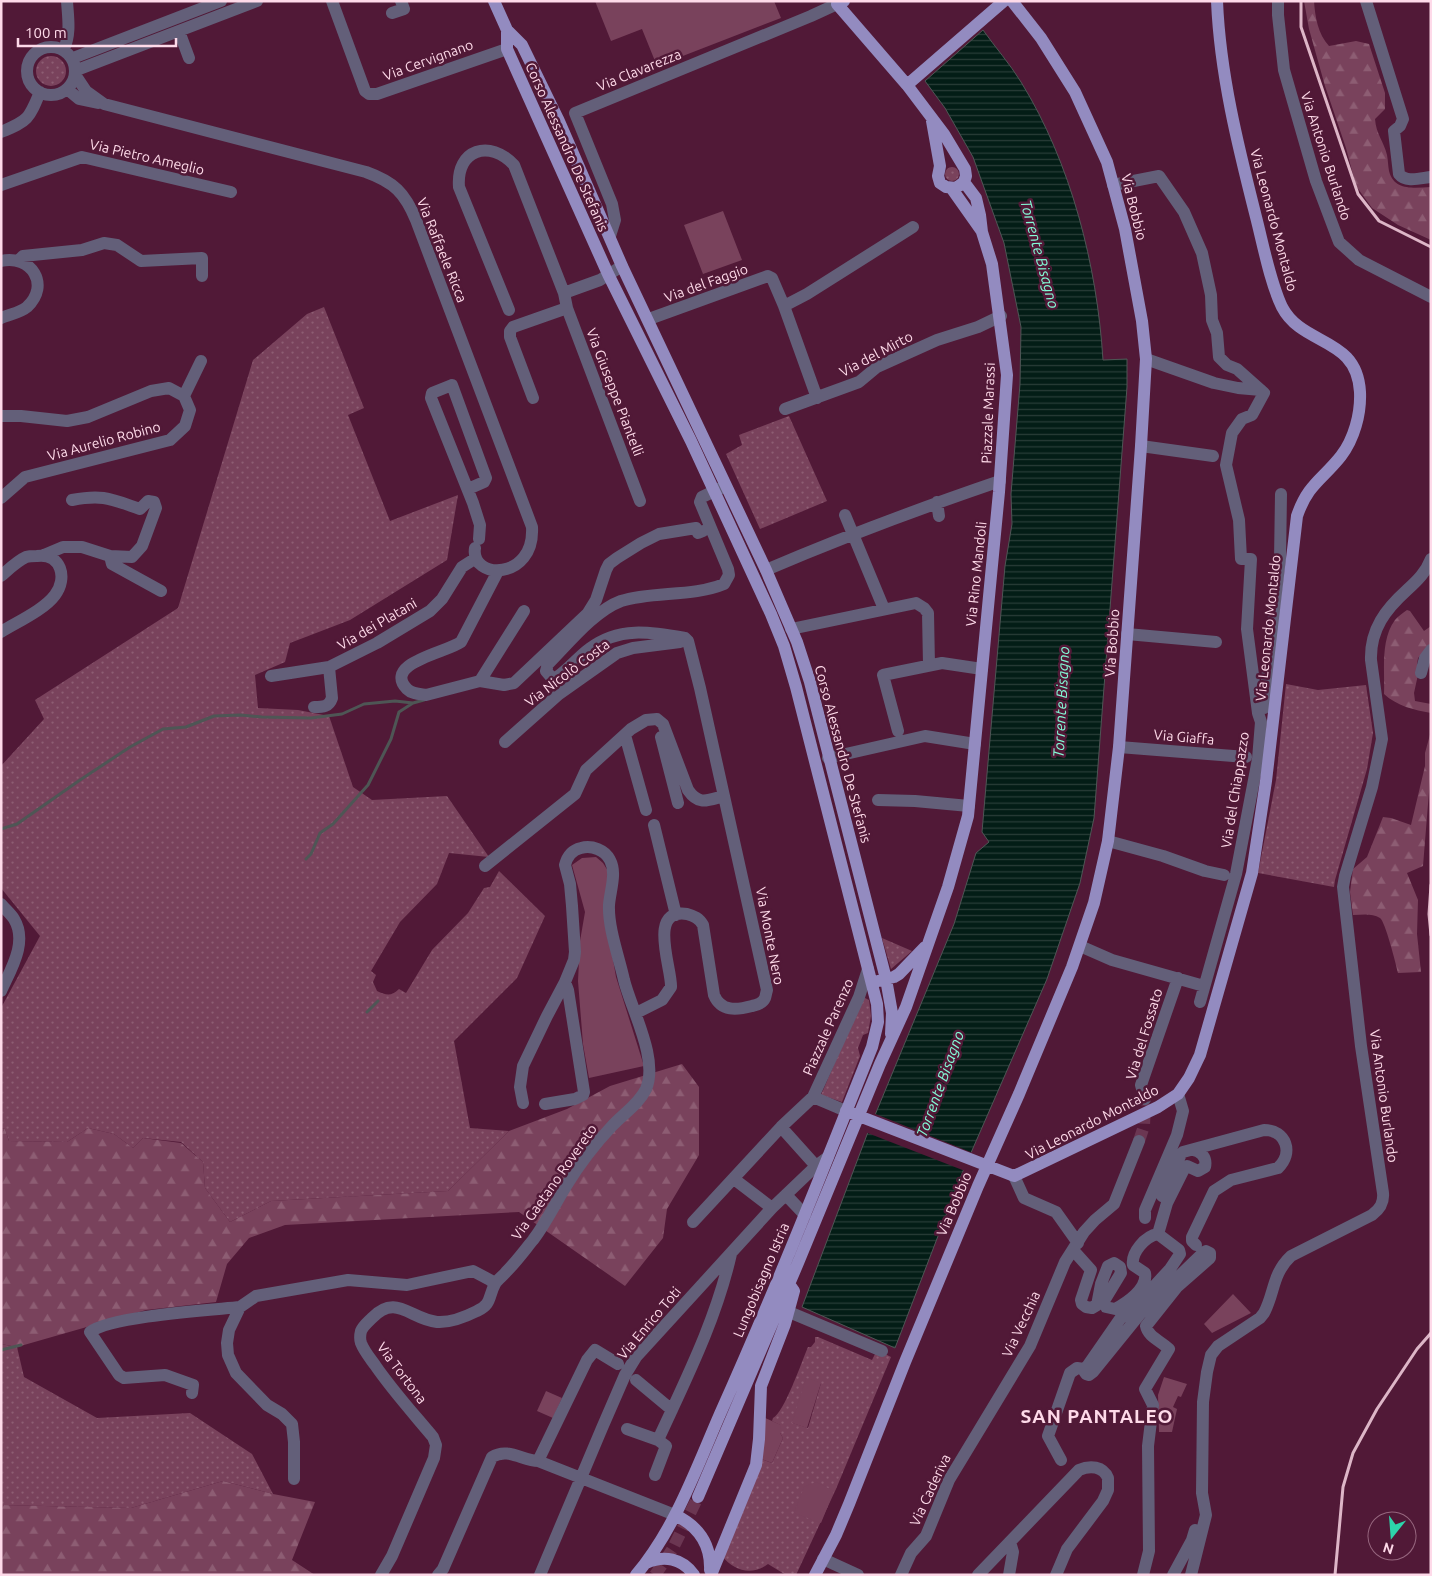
<svg xmlns="http://www.w3.org/2000/svg" width="1432" height="1576" font-family="Ubuntu,sans-serif">
  <style>
    .grass { fill: url(#grass-dots); fill-rule: evenodd }
    .forest { fill: url(#forest-firs) }
    .park { fill: #79425c }
    .water { fill: url(#water-rules); stroke: #4e5655 }
    .pier { fill: #511937 }
    .lines { fill: none; stroke-linecap: round; stroke-linejoin: round }
    .stream { stroke: #4e5655; stroke-width: 3 }
    .minor-tunnel { stroke: #6b3652; stroke-width: 12; stroke-dasharray: 12 6; stroke-linecap: butt }
    .major-tunnel { stroke: #6b3652; stroke-width: 12; stroke-dasharray: 12 6; stroke-linecap: butt }
    .minor { stroke: #635f79; stroke-width: 12 }
    .major { stroke: #938bc0; stroke-width: 12 }
    .rail { stroke: #ddb6c7; stroke-width: 3 }
    .labels { text-anchor: middle; dominant-baseline: central; stroke-width: 5; stroke-linejoin: round; paint-order: stroke }
    .street-label { font-size: 14px; fill: #fedae9; stroke: #511937 }
    .water-label { font-size: 15px; font-style: italic; fill: #83fcd7; stroke: #511937 }
    .district-label { font-size: 19px; font-weight: bold; letter-spacing: 1px; fill: #fedae9; stroke: #511937 }
  </style>
  <defs>
    <pattern id="grass-dots" width="8" height="8" patternUnits="userSpaceOnUse" patternTransform="scale(1.25)"><rect width="8" height="8" fill="#79425c"/><path d="M2 2h.1M6 6h.1" fill="none" stroke="#8d5d73" stroke-width="1.8" stroke-linecap="round"/></pattern>
    <pattern id="forest-firs" width="22" height="20" patternUnits="userSpaceOnUse" patternTransform="scale(1.25)"><rect width="22" height="20" fill="#79425c"/><path d="M5 1l3.5 6h-7zM16 11l3.5 6h-7z" fill="#8d5d73"/></pattern>
    <pattern id="water-rules" width="6" height="5" patternUnits="userSpaceOnUse" patternTransform="scale(1.25)"><rect width="6" height="5" fill="#031d16"/><path d="M0 2.5h6" fill="none" stroke="#293d38"/></pattern>
  </defs>
  <rect width="100%" height="100%" fill="#511937"/>
  <!-- grass -->
  <path class="grass" d="M36 71a15 15 0 1 1 30 0a15 15 0 1 1-30 0Z
    M945 174a7 7 0 1 1 14 0a7 7 0 1 1-14 0Z
    M324,307L364,408L348,415L390,521L458,495L447,560L350,620L290,643L285,662L255,675L258,708L298,710L329,716L353,787L372,800L447,796L489,857L449,853L437,884L400,922L371,971L376,975L373,982L377,991C386,995 391,997 399,989L406,993L432,950L468,913L484,888L490,887L499,871L545,916L517,978L454,1041L470,1128L509,1131L448,1191L271,1201L230,1222L205,1188L203,1162L181,1142L143,1138L133,1148L114,1134L88,1128L67,1142L9,1141L5,1129L1,1128V1008L40,936L1,888V766L44,719L35,700L178,608L253,360L307,314Z
    M789,416L827,501L760,529L726,454L742,445L739,435Z
    M1286,684L1318,690L1366,685L1373,733L1367,769L1335,880L1334,887L1258,873L1276,780Z
    M882,938L912,951L891,969Z
    M863,997L869,1000L871,1016L868,1033L863,1035L858,1048L860,1056L842,1102L821,1095Z
    M815,1337H818L872,1360L877,1350L891,1357L836,1489L796,1575H786L768,1564C752,1576 734,1571 722,1556L761,1459L772,1463L783,1438L780,1433V1425L772,1421L773,1418C784,1413 802,1361 808,1347H811L815,1342ZM821,1383L808,1428L793,1423Z
    M1,1344L17,1347L24,1377L97,1418L190,1413L252,1454L273,1494L223,1481L131,1508L1,1505Z"/>
  <!-- forest -->
  <path class="forest" d="M1304,1H1314C1315,17 1318,34 1329,46L1356,41L1369,44L1385,93V109L1375,119C1376,134 1384,142 1387,155C1388,160 1388,166 1389,171C1394,191 1414,188 1431,187V240L1398,225L1372,208L1356,186L1346,148L1325,86L1309,29Z
    M1407,610L1410,611L1424,631L1431,626V644L1418,658L1417,664L1419,670L1414,693L1415,701L1431,704V713C1414,710 1397,706 1384,694C1385,672 1380,640 1395,620C1398,616 1403,613 1407,610Z
    M1431,731V767L1423,866L1407,873L1418,900L1417,934L1421,972L1398,973C1396,964 1385,921 1380,918C1372,913 1362,915 1353,915L1350,892L1353,869L1367,857L1383,817L1391,818L1411,825L1425,766V753Z
    M682,1064L699,1087V1155L667,1209L663,1238L625,1286L519,1212L285,1225L249,1238L227,1264L216,1302L146,1310L17,1347L1,1344V1128L5,1129L9,1141L67,1142L88,1128L114,1134L133,1148L143,1138L181,1143L203,1162L205,1188L230,1222L271,1201L448,1191L509,1131L567,1109L610,1086Z
    M223,1481L273,1494L315,1502L292,1560L315,1575H1V1505L131,1508Z"/>
  <!-- park -->
  <path class="park" d="M595,1H774L781,18L657,66L642,29L611,41Z
    M723,211L742,260L703,274L684,225Z
    M596,857L603,863L608,871L606,918L616,977L644,1066L589,1078L583,1044L578,981L580,941L585,912L572,865L582,858Z
    M1233,1294L1251,1313L1212,1333L1204,1324Z
    M1164,1377L1187,1384L1181,1397L1178,1396L1173,1407L1177,1409L1172,1432H1159L1158,1395Z
    M806,1378L821,1383L807,1428L792,1423Z
    M546,1391L562,1398L553,1418L537,1411Z
    M763,1417L781,1425L780,1433L783,1438L772,1463L761,1459Z
    M816,1482L834,1491L821,1523L794,1513L804,1487Z"/>
  <!-- water -->
  <path class="water" d="M983,30C995,47 1010,64 1021,82C1071,163 1097,265 1103,360L1127,359V387L1094,818L1080,883L1047,979L963,1171L895,1348L802,1307L868,1132L954,924L976,853L989,842L982,832L1005,566L1012,524L1011,494L1020,384L1021,327L1004,243L973,157L945,108L925,81Z"/>
  <!-- pier -->
  <path class="pier" d="M873,1113L973,1153L965,1171L865,1132Z"/>
  <g class="lines">
    <!-- stream -->
    <path class="stream" d="M1,829L17,824L80,780L130,747L163,729L186,727L214,716L240,715L262,717L311,718L342,714L364,704L395,701L413,703L424,700
      M306,859L311,854L320,833L333,824L368,785L391,739L399,712L413,703
      M367,1012L378,1001
      M1,1350L21,1345"/>
    <!-- minor-tunnel -->
    <path class="minor-tunnel" d="M1139,1141L1144,1126L1145,1104"/>
    <!-- major-tunnel -->
    <path class="major-tunnel" d="M655,1575L672,1550L698,1497"/>
    <!-- minor -->
    <path class="minor" d="M332,1L365,91L369,94H377L507,49
      M1278,1V15L1284,70L1316,181L1339,242L1359,260L1431,297
      M1366,1L1403,119L1400,126L1394,131L1399,174C1406,183 1421,178 1431,177
      M392,13L404,9L401,1
      M179,31L189,58
      M27 71a24 24 0 1 1 48 0a24 24 0 1 1-48 0Z
      M64,49C71,33 68,18 67,1
      M73,58L221,1
      M77,70L257,1
      M76,76L86,91L104,104L366,172C394,182 405,193 416,220L532,527C535,581 470,580 475,548
      M67,89L79,99L98,103
      M1,132C28,121 29,119 40,92
      M1,185L82,157L231,192
      M1113,185L1159,176L1184,212L1202,253L1211,295L1212,320L1217,333L1219,357L1227,365L1237,369L1264,393L1252,415L1242,419L1232,433L1226,465L1239,520L1241,559H1251L1247,629L1258,713L1261,722L1258,759L1236,874L1200,1002
      M610,236L615,220L612,204L575,113L811,16L837,4L836,1
      M19,260L23,256L82,250L104,243L117,245L141,261L202,258V276
      M1,261C31,254 51,285 27,307C20,313 10,314 1,318
      M564,293L567,308L640,501
      M784,306L807,294L913,227
      M509,310L459,187C456,149 490,139 514,165L564,293L600,280L622,266
      M649,319L768,276L772,278L784,306L817,398
      M1146,359L1214,383L1238,388L1261,390
      M184,396L201,361
      M533,398L510,337V331L513,327L567,308
      M785,409L859,382L877,367L937,340L978,327L1001,316
      M1,416H21L67,421L88,417L151,391L169,388L184,396L190,410L185,426L170,440L25,477L1,498
      M1141,446L1213,456
      M468,489L484,482L486,478L452,385L432,393L431,398L473,503L480,525L479,539
      M937,502L939,516
      M845,515L884,609
      M44,555L63,547H82L110,556L132,557L142,546L156,508L154,502L148,501L140,509C111,499 103,494 72,500
      M110,556L112,564L161,591
      M766,570C843,537 921,508 1000,481
      M498,571L461,642C448,652 382,663 407,689C412,694 419,694 426,695L480,681L504,685L514,683L588,613L596,600L606,570L609,564L617,558L641,543L659,534L696,528L698,533L703,531
      M1,576C8,570 17,561 26,557C29,556 34,556 37,556C61,553 68,578 55,595C44,610 17,622 1,632
      M791,629L916,603L924,608L928,613L929,665
      M1127,634L1216,642
      M688,641L685,638C651,632 619,626 589,649C578,657 569,669 557,677L552,678L546,671L548,664C568,644 594,611 621,601C652,591 693,597 724,584L729,575L728,569L700,502L702,497L725,486
      M1421,673L1425,658L1431,650
      M271,676L329,667
      M480,681L524,611
      M314,707C323,707 329,707 332,698L329,667L377,643L430,611L442,599L462,567L476,558
      M1264,708L1280,560L1281,494
      M898,731L883,675L942,663L982,669
      M625,735L646,810
      M661,737L678,803
      M505,742L559,694L617,653L633,648L680,642
      M1119,747L1246,757
      M828,758L925,736L975,744
      M878,800L915,801L969,806
      M654,825L676,915
      M1108,841L1163,856L1205,871L1224,875
      M485,866L575,794L586,770L631,729L646,720L657,719L663,724L688,790C699,806 708,800 724,796
      M1,904C5,909 11,914 14,919C28,942 11,969 1,991
      M1080,946L1112,960L1204,986
      M636,1013L662,1000L671,987C672,968 647,908 687,914C694,916 699,918 703,925L714,995C721,1012 737,1010 752,1006C757,1005 763,1003 765,998C766,995 766,993 767,990L700,688L688,641
      M813,1097L846,1111
      M1145,1099L1141,1085L1178,978
      M545,1104L575,1099L583,1095L584,1092L568,990L565,982
      M781,1127L816,1166
      M1014,1176L1024,1198L1056,1212L1078,1243
      M734,1179L772,1208
      M786,1195L805,1215
      M1162,1196L1181,1154L1183,1152L1264,1130C1286,1130 1294,1153 1278,1168L1231,1180L1214,1191L1192,1237V1241L1196,1245
      M1145,1218V1210L1177,1135L1183,1111L1178,1094
      M693,1222L781,1127L813,1097L859,997L868,969
      M1158,1234L1167,1203L1185,1167L1187,1166L1198,1171L1205,1167C1207,1158 1202,1152 1193,1150
      M1073,1250L1091,1270L1081,1300L1082,1304L1086,1307L1092,1308L1097,1305L1101,1284L1108,1266L1114,1263L1120,1267L1121,1273L1104,1301L1106,1307L1115,1309C1126,1303 1148,1289 1145,1273L1133,1265C1131,1253 1145,1236 1158,1234
      M789,1312L882,1351
      M636,1380L672,1410
      M192,1393L193,1385L165,1375L124,1378L119,1375L90,1332C111,1316 211,1310 240,1307
      M627,1429L658,1440
      M1061,1460L1048,1436L1070,1373L1077,1368L1084,1369
      M538,1461L587,1360L595,1350L618,1364
      M655,1475L666,1446L658,1440C686,1379 716,1320 731,1254
      M294,1479V1442L292,1424L282,1414L267,1405L236,1373L228,1355L227,1343L229,1330L240,1307L256,1296L348,1280L407,1285L473,1271L490,1280L495,1284
      M823,1559L858,1575
      M381,1575L392,1556L434,1458L436,1445L433,1437C413,1413 392,1390 375,1365C370,1358 364,1351 361,1343C360,1340 360,1335 361,1331C363,1326 368,1322 372,1318C396,1293 410,1319 437,1322C450,1323 465,1317 477,1311C492,1304 488,1297 495,1284C497,1280 503,1276 506,1272C516,1262 524,1251 533,1240C546,1223 555,1204 566,1186C579,1165 595,1144 612,1126C623,1114 639,1104 646,1089C659,1059 631,1009 624,980C619,957 608,928 609,905C610,891 617,873 610,860C605,850 592,845 581,848C572,850 567,857 565,865L570,884L572,906L575,952L574,960L565,982L547,1016L523,1066L520,1087L523,1103
      M438,1575L443,1569L492,1457C508,1447 523,1461 538,1461L675,1515
      M540,1575L602,1428L625,1375L636,1357L772,1208L816,1166L828,1157
      M901,1575L911,1553L926,1536L949,1480L1030,1346L1065,1262L1084,1232L1095,1220L1114,1204L1139,1141
      M978,1575L1079,1470C1090,1465 1103,1466 1108,1478V1490L1103,1501L1067,1549L1056,1575
      M1009,1575L1013,1552L1010,1542
      M1143,1575L1149,1551L1148,1446L1153,1405L1145,1389L1169,1349C1161,1341 1148,1337 1146,1326L1177,1287L1210,1258V1253L1206,1251L1204,1252L1140,1314L1093,1372L1089,1375L1086,1374L1084,1371L1120,1319L1147,1294L1170,1269L1180,1254L1179,1250L1158,1234
      M1173,1575L1192,1540L1195,1530
      M1191,1575L1206,1515L1202,1493L1203,1402L1207,1372L1211,1355L1218,1346L1260,1318L1264,1313C1275,1292 1272,1274 1291,1256L1372,1215C1380,1209 1384,1203 1383,1193L1361,1046L1343,887L1345,876L1372,787L1382,739L1371,660C1370,629 1386,609 1407,590C1418,580 1426,572 1431,559"/>
    <!-- major -->
    <path class="major" d="M494,1L507,30L522,45L558,119L622,266L766,570L797,642L810,682L886,979L892,1013L891,1034
      M844,1L837,4L907,85L944,134L965,169L966,176L964,182L956,188L946,187L940,183L938,176L940,166L932,121
      M507,30V49L608,274L691,441L771,614L784,646L796,687L877,1004L878,1022L872,1047C823,1170 774,1294 720,1414C696,1469 675,1529 636,1575
      M907,85L1004,1
      M952,189L981,230
      M878,981L894,977L899,974L925,947
      M846,1111L1014,1176L1158,1107L1178,1094L1189,1078L1200,1055L1252,873L1266,781L1297,516C1308,484 1322,480 1341,456C1354,439 1361,414 1360,392C1357,336 1303,347 1282,307C1270,282 1263,244 1256,217C1238,146 1220,74 1217,1
      M698,1497L798,1263L880,1064L906,1007L948,887L968,816L999,492L1007,375L992,264L982,232L980,215L976,198L964,182
      M675,1515C698,1526 711,1544 710,1570
      M646,1563C664,1555 682,1558 694,1575
      M711,1575L756,1465L759,1439L761,1386L785,1324L794,1291L789,1284
      M815,1575L836,1535L849,1504L905,1362L978,1186L1019,1094L1072,967L1094,903L1108,841L1119,747L1141,446L1146,359L1142,321L1125,229L1107,162L1075,92L1041,38L1012,1"/>
    <!-- rail -->
    <path class="rail" d="M1301,1V27L1358,194L1379,221L1431,247
      M1431,885L1429,914L1431,935
      M1335,1575L1343,1487L1353,1453L1377,1409L1417,1349L1431,1333"/>
  </g>
  <g class="labels">
    <!-- street labels -->
    <g class="street-label">
      <text transform="translate(428 60) rotate(-20)">Via Cervignano</text>
      <text transform="translate(639 70) rotate(-22)">Via Clavarezza</text>
      <text transform="translate(567 147) rotate(66)">Corso Alessandro De Stefanis</text>
      <text transform="translate(1326 156) rotate(72)">Via Antonio Burlando</text>
      <text transform="translate(147 157) rotate(13)">Via Pietro Ameglio</text>
      <text transform="translate(1134 207) rotate(76)">Via Bobbio</text>
      <text transform="translate(1274 220) rotate(75)">Via Leonardo Montaldo</text>
      <text transform="translate(442 250) rotate(68)">Via Raffaele Ricca</text>
      <text transform="translate(706 283) rotate(-20)">Via del Faggio</text>
      <text transform="translate(876 354) rotate(-28)">Via del Mirto</text>
      <text transform="translate(615 392) rotate(69)">Via Giuseppe Piantelli</text>
      <text transform="translate(988 413) rotate(-88)">Piazzale Marassi</text>
      <text transform="translate(104 441) rotate(-15)">Via Aurelio Robino</text>
      <text transform="translate(976 574) rotate(-84)">Via Rino Mandoli</text>
      <text transform="translate(377 624) rotate(-30)">Via dei Platani</text>
      <text transform="translate(1268 628) rotate(-84)">Via Leonardo Montaldo</text>
      <text transform="translate(1112 643) rotate(-86)">Via Bobbio</text>
      <text transform="translate(567 673) rotate(-37)">Via Nicolò Costa</text>
      <text transform="translate(1184 737) rotate(5)">Via Giaffa</text>
      <text transform="translate(843 754) rotate(75)">Corso Alessandro De Stefanis</text>
      <text transform="translate(1235 790) rotate(-81)">Via del Chiappazzo</text>
      <text transform="translate(770 936) rotate(79)">Via Monte Nero</text>
      <text transform="translate(828 1027) rotate(-66)">Piazzale Parenzo</text>
      <text transform="translate(1144 1034) rotate(-73)">Via del Fossato</text>
      <text transform="translate(1384 1096) rotate(82)">Via Antonio Burlando</text>
      <text transform="translate(1092 1122) rotate(-27)">Via Leonardo Montaldo</text>
      <text transform="translate(554 1182) rotate(-55)">Via Gaetano Rovereto</text>
      <text transform="translate(954 1204) rotate(-67)">Via Bobbio</text>
      <text transform="translate(761 1280) rotate(-67)">Lungobisagno Istria</text>
      <text transform="translate(649 1323) rotate(-50)">Via Enrico Toti</text>
      <text transform="translate(1021 1324) rotate(-65)">Via Vecchia</text>
      <text transform="translate(402 1373) rotate(53)">Via Tortona</text>
      <text transform="translate(930 1490) rotate(-65)">Via Caderiva</text>
    </g>
    <!-- water labels -->
    <g class="water-label">
      <text transform="translate(1040 254) rotate(75)">Torrente Bisagno</text>
      <text transform="translate(1061 702) rotate(-87)">Torrente Bisagno</text>
      <text transform="translate(940 1084) rotate(-70)">Torrente Bisagno</text>
    </g>
    <!-- district labels -->
    <g class="district-label">
      <text x="1097" y="1416">SAN PANTALEO</text>
    </g>
  </g>
  <!-- border -->
  <rect width="1432" height="1576" fill="none" stroke="#fedae9" stroke-width="5"/>
  <!-- north arrow -->
  <g transform="translate(1392 1536) rotate(197)"><circle r="24" fill="#511937" stroke="#96667e"/>
  <path d="M0-4L9 19L0 12L-9 19Z" fill="#2dd5ab"/>
  <text y="-8" font-size="14" font-weight="bold" text-anchor="middle" fill="#fedae9">N</text>
  </g>
  <!-- scale -->
  <path d="M18 38v8h158v-8" fill="none" stroke="#fedae9" stroke-width="2.5"/>
  <text x="25" y="38" font-size="15" fill="#fedae9" stroke="#511937" stroke-width="4" paint-order="stroke">100 m</text>
</svg>
